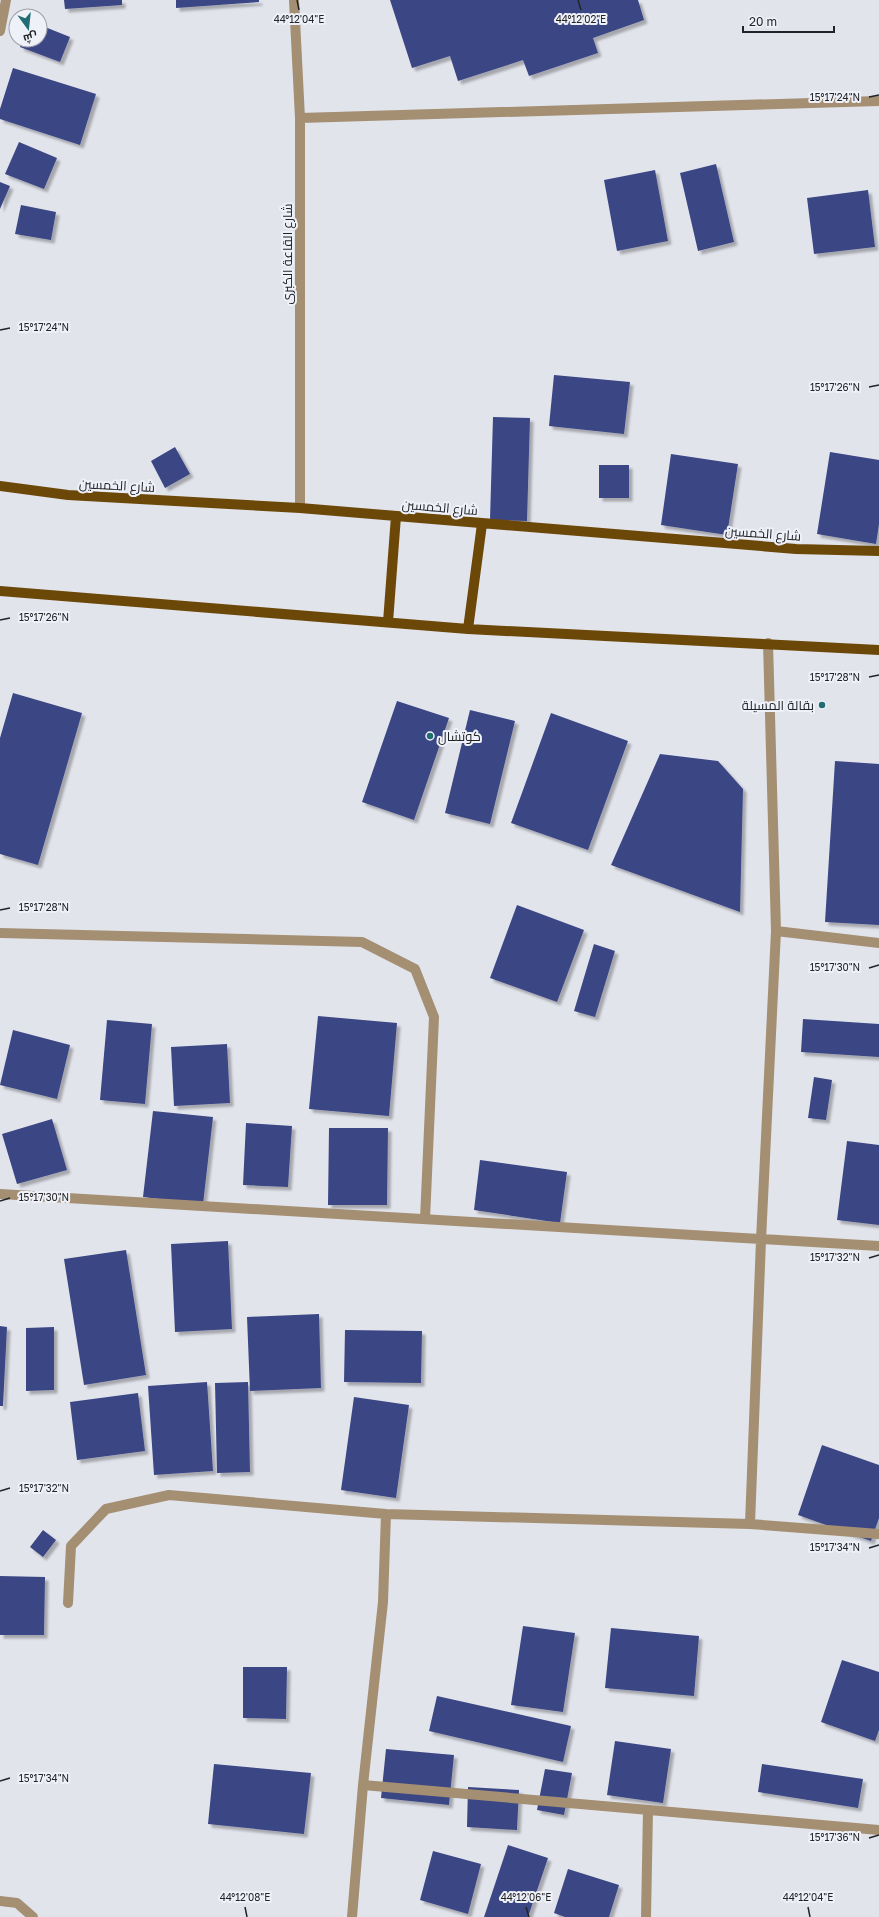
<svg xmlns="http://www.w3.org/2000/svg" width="879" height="1917" font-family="'Golos Text',Cairo,sans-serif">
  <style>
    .building { fill: #3b4684; filter: url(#shadow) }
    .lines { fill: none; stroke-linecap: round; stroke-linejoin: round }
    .minor { stroke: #a48f73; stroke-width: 10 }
    .primary { stroke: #6c4808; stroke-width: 10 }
    .ticks { fill: none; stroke: #222326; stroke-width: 1.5 }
    .poi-dot { fill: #226d74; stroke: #eff1f9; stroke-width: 1.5 }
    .labels { text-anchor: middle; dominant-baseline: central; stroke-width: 4; stroke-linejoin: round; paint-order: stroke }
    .street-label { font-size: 13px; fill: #222326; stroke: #eff1f9 }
    .poi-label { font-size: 13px; fill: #222326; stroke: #eff1f9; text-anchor: end }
    .ticks-label { font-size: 10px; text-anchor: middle; fill: #222326; stroke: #eff1f9; stroke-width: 4; stroke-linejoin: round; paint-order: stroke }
  </style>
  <defs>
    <filter id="shadow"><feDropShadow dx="3.5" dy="3.5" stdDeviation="1" flood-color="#0004"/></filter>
  </defs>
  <rect width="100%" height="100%" fill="#e2e4ec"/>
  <!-- building -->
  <path class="building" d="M64,0H122V5L65,9Z
    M176,0H259V2L176,8Z
    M390,0H638L644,20L593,38L598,53L529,76L523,60L458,81L450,56L412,68Z
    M40,25L70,37L60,62L20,47L23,40H40Z
    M13,68L96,94L80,145L0,119V109Z
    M19,142L57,158L44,189L5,174Z
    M716,164L734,242L698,251L680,173Z
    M655,170L668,241L617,251L604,180Z
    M0,182L10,186L0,209Z
    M868,190L875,247L814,254L807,198Z
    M21,205L56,212L51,240L15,234Z
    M554,375L630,382L624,434L549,426Z
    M493,417L530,418L527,521L490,520Z
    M175,447L190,474L165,488L151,461Z
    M830,452L879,460V524L876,544L817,534Z
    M671,454L738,464L727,535L661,525Z
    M599,465H629V498H599Z
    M13,693L82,713L38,865L0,854V738Z
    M397,701L449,718L414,820L362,802Z
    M470,710L515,721L490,824L445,813Z
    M551,713L628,741L588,850L511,823Z
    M660,754L718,761L743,789L740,912L611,865Z
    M835,761L879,764V925L825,922Z
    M517,905L584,930L557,1002L490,978Z
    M594,944L615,951L595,1017L574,1011Z
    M318,1016L397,1023L389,1116L309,1109Z
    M803,1019L879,1024V1057L801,1052Z
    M107,1020L152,1024L145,1104L100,1100Z
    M13,1030L70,1045L57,1099L0,1085Z
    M227,1044L230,1103L174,1106L171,1047Z
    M814,1077L832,1080L826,1120L808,1118Z
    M153,1111L213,1117L203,1204L143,1197Z
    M52,1119L67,1170L17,1184L2,1134Z
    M246,1123L292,1126L288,1187L243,1185Z
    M329,1128H388L387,1205H328Z
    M847,1141L879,1145V1225L837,1220Z
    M480,1160L567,1172L560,1223L474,1210Z
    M228,1241L232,1329L175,1332L171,1244Z
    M126,1250L146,1375L84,1385L64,1259Z
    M319,1314L321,1388L250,1391L247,1317Z
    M0,1326L7,1327L3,1406H0Z
    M54,1327V1390L26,1391V1328Z
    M345,1330L422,1331L421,1383L344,1382Z
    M207,1382L213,1471L154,1475L148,1386Z
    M248,1382L250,1472L217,1473L215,1383Z
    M138,1393L145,1451L77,1460L70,1402Z
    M354,1397L409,1405L396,1498L341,1490Z
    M822,1445L879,1465V1518L871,1541L798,1515Z
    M43,1530L56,1540L43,1557L30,1547Z
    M0,1576L45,1577L44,1635H0Z
    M523,1626L575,1633L563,1712L511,1705Z
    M611,1628L699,1636L694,1696L605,1688Z
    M842,1660L879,1672V1730L875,1741L821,1722Z
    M243,1667H287L286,1719L243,1718Z
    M437,1696L571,1726L563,1762L429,1731Z
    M615,1741L671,1749L663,1803L607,1795Z
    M386,1749L454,1755L449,1805L381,1798Z
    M214,1764L311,1773L304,1834L208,1824Z
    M762,1764L863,1779L858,1808L758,1792Z
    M545,1769L572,1773L564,1815L537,1810Z
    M468,1787L519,1790L517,1830L467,1827Z
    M508,1845L548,1858L528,1917H484Z
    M433,1851L481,1864L468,1914L420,1900Z
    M568,1869L619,1885L609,1917H565L554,1913Z"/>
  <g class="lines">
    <!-- minor -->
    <path class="minor" d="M294,0L300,118V508
      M0,31L6,0
      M300,118L879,101
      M776,931L879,943
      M0,933L362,942L415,969L434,1017L425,1219
      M0,1194L879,1246
      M750,1524L761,1240L776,931L768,643
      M68,1603L71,1546L106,1509L169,1495L386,1514L750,1524L879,1534
      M363,1785L879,1830
      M0,1901L17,1903L33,1917
      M352,1917L363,1785L383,1602L386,1514
      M646,1917L648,1810"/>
    <!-- primary -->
    <path class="primary" d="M0,486L68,495L300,508L796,549L879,551
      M0,591L468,629L879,650
      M388,622L396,516
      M468,629L482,524"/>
  </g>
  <!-- ticks -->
  <path class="ticks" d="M297,0L299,10M578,0L581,10M869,97L879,95M0,330L10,328M869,387L879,385M0,620L10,618M869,677L879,675M0,910L10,908M869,968L879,965M0,1201L10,1198M869,1258L879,1255M0,1491L10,1488M869,1548L879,1545M0,1781L10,1778M869,1838L879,1835M245,1907L247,1917M526,1907L529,1917M808,1907L810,1917"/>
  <!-- markers -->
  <g class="poi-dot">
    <circle cx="822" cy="705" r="4"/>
    <circle cx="430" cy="736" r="4"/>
  </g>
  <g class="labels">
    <!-- street labels -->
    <g class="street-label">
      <text transform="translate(287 254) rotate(-90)">شارع القاعة الكبرى</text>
      <text transform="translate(117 485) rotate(3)">شارع الخمسين</text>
      <text transform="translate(440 507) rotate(5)">شارع الخمسين</text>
      <text transform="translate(763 533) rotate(4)">شارع الخمسين</text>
    </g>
    <!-- poi labels -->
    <g class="poi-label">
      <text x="814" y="705">بقالة المسيلة</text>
      <text x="438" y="736" text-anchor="start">كوتشال</text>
    </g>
  </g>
  <g class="ticks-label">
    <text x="299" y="23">44°12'04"E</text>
    <text x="581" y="23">44°12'02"E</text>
    <text x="835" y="101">15°17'24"N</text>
    <text x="44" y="331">15°17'24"N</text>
    <text x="835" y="391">15°17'26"N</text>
    <text x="44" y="621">15°17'26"N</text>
    <text x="835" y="681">15°17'28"N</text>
    <text x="44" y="911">15°17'28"N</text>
    <text x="835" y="971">15°17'30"N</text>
    <text x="44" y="1201">15°17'30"N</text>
    <text x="835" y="1261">15°17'32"N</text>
    <text x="44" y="1492">15°17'32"N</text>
    <text x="835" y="1551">15°17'34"N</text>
    <text x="44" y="1782">15°17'34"N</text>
    <text x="835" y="1841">15°17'36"N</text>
    <text x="245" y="1901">44°12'08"E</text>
    <text x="526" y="1901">44°12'06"E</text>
    <text x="808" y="1901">44°12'04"E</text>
  </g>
  <!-- north arrow -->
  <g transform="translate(28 28) rotate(165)"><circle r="19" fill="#eff1f9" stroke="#9d9fa5"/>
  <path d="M0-3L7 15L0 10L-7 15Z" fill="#226d74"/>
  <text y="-6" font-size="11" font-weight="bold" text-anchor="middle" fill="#222326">ش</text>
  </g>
  <!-- scale -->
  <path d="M743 26v6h91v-6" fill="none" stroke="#222326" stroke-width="2"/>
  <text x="749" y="26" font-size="12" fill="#222326" stroke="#eff1f9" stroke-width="3" paint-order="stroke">20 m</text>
</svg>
